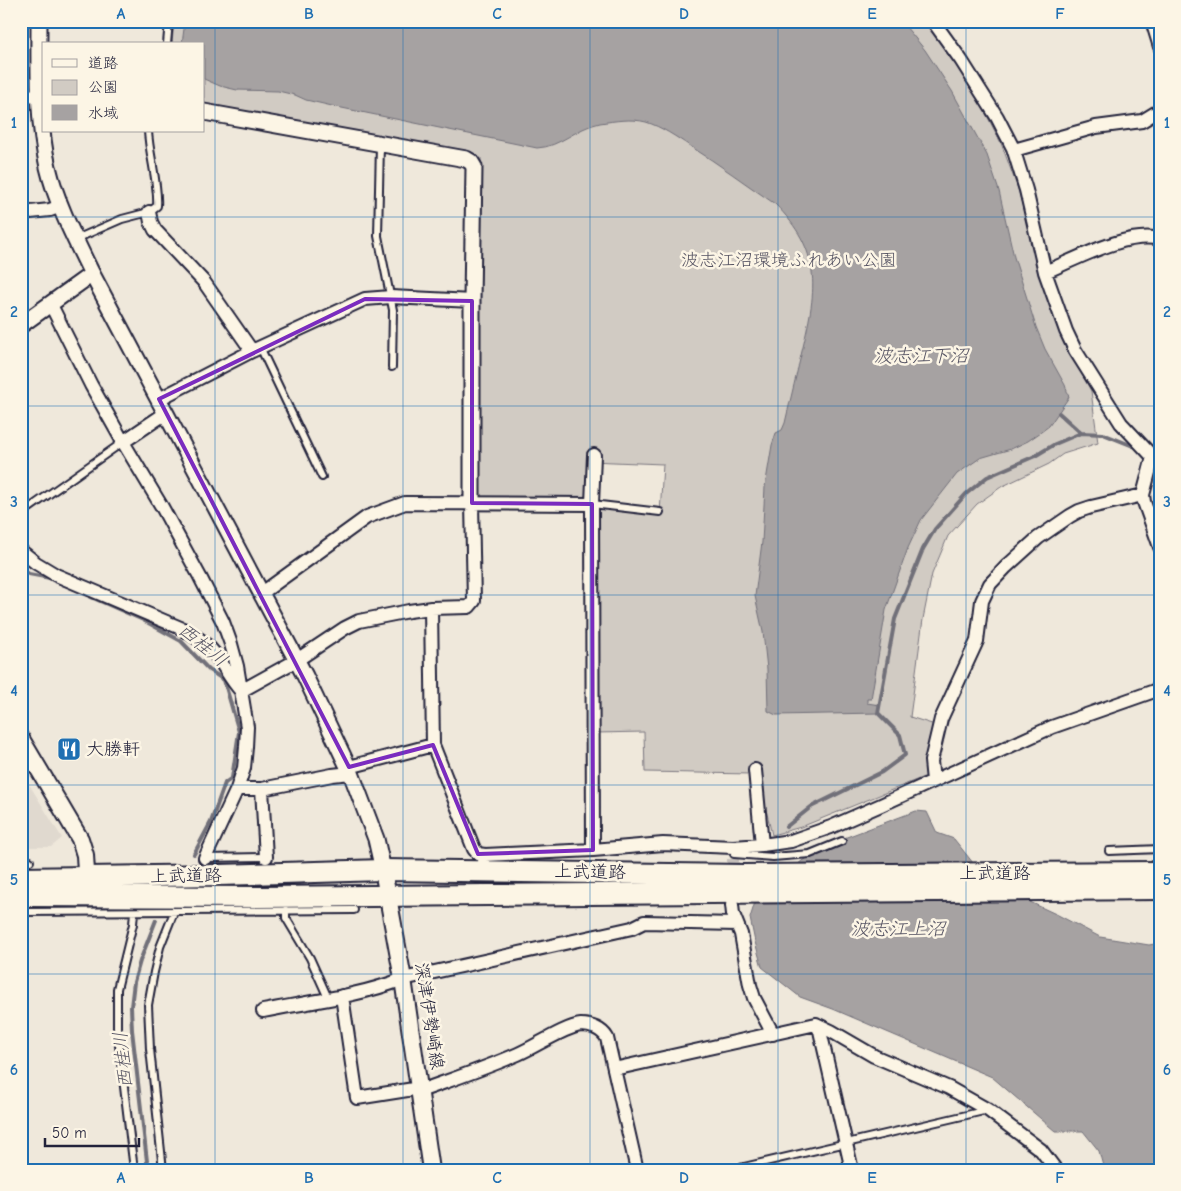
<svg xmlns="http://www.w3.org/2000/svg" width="1181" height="1191" font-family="'Comic Neue','Klee One',sans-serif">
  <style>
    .built { fill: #e0d9cf }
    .green { fill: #d1cbc3; stroke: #7a767f }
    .water { fill: #a6a2a2; stroke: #716f79 }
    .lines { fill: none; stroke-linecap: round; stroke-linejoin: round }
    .stream { stroke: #716f79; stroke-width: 4 }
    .minor-tunnel { stroke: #c6c0bb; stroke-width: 12; stroke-dasharray: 12 6; stroke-linecap: butt }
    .service-casing { stroke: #22223b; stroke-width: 10 }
    .minor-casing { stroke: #22223b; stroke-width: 16 }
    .tertiary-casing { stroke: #22223b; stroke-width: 19 }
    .secondary-casing { stroke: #22223b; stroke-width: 20 }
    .trunk-casing { stroke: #22223b; stroke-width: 24 }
    .service { stroke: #fcf5e5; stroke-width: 6 }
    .minor { stroke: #fcf5e5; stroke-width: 12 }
    .tertiary { stroke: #fcf5e5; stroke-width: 15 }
    .secondary { stroke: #fcf5e5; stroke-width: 16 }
    .trunk { stroke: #fcf5e5; stroke-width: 20 }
    .marked { fill: none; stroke: #7b2cbf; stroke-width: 4; stroke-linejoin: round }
    .grid { fill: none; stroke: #1f6fb2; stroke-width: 1; stroke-opacity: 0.55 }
    .labels { text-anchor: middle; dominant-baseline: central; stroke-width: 5; stroke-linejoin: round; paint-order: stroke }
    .park-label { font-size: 18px; fill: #575564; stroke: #fcf5e5 }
    .poi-label { font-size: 18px; fill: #22223b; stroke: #fcf5e5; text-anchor: start }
    .street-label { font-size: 18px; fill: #22223b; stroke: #fcf5e5 }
    .water-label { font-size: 19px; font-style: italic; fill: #575564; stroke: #fcf5e5 }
    .neatline { fill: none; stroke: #1f6fb2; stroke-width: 2 }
    .grid-label { font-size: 16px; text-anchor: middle; font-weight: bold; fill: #1f6fb2 }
  </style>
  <rect width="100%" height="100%" fill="#efe8db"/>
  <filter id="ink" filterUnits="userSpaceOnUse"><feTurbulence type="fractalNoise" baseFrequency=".02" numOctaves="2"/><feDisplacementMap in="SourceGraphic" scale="10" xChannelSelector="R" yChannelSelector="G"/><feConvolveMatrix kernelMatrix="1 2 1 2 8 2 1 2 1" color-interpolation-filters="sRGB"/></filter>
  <g filter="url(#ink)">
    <!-- built -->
    <path class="built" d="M21,771L62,838L51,847H21Z"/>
    <!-- green -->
    <path class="green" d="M174,21H925L955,62L983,108L1001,143L1018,189L1035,254L1061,336L1091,391L1098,443L1063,454L1049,464L1001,487L977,504L948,536L932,574L923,619L910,717L935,725L926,776L801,827L772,835L761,788L751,774L645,772L644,732L596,733L597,507L660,514L663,464L589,461L590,496L585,499L481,500L476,496L481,158L204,105V44H172Z"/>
    <!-- water -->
    <path class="water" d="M185,21H901L925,50L952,91L987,155L999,191L1014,257L1036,327L1045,349L1065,385L1069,397L1049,426L1041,432L1028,441L1011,449L980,458L957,474L921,520L908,548L886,610L871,699H867V703L880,705L878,713L776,715L768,711L767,669L763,632L755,596L762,542L765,487L772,445L776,433L782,430L785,423C791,397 797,372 803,347C817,288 822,251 775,204C747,185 719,164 690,146C676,137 662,127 646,122C631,118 615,121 600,123C575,128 561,147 537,148L332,106L306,100L295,95L278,91L237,90L220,86L204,79V44H182Z
      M916,811L927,812L937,833L954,839L989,883L1058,915L1100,937L1149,945L1160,943V1170H1104L1099,1151L1083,1131H1055L992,1077L833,1009L800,997L762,967L755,942L750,918L756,899L803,860L846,844L844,838Z"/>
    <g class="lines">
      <!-- stream -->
      <path class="stream" d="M1059,413L1081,433
        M1159,448H1160
        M21,568L29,574L50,578
        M91,597L143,620L181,641L209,670L224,680L239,732L232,778L225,783L211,822L194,854
        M786,827L811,807L882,772L905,755L900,735L878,713L895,619L923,549L935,529L966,494L987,477L1035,456L1055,444L1081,433L1103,434L1133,446
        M148,1170L132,1030L131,1007L134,982L140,961L156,920"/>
      <!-- minor-tunnel -->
      <path class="minor-tunnel" d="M733,881V859"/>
      <!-- service casing -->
      <g class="service-casing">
        <path id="service" d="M167,44L169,21
          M380,144L378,236L393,310L392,367
          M76,239L122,219L149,212L157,206C159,186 149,154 148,131
          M260,347L322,477
          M592,504L660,512
          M21,514L123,442
          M1109,851L1160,849
          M734,854L773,857L810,854L842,841
          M205,858L266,857
          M21,861H30
          M286,910V918L310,958L328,998
          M21,912L354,910
          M134,1170L117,1029V989L133,924L134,912
          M163,1170L150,1049L148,1005L154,972L160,947L174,912
          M731,1170L988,1110"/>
      </g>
      <!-- minor casing -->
      <g class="minor-casing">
        <path id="minor" d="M933,21L961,60L997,117L1013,148L1026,190L1045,272L1066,331L1075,350L1121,423L1153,457H1160
          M1152,21L1160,47
          M21,96L44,95
          M1014,150L1096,127L1142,121L1160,110
          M149,212L151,222L155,230L204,282L252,351
          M21,213L50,210L61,206
          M1045,272C1077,259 1126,231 1160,239
          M50,303L91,385L123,442L162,507L200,577L223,622L231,644L237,666L247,727L246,747L244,768L237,789L205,858
          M159,399L252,351L365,299L391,297L472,301
          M123,442L166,413
          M1153,457L1143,495L1144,502L1160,547
          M472,503L474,601L469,607L431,608L433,745L474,849L478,854L485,855L484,862
          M592,504L594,455
          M21,551L36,563L56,575L183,629C194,636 206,642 214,653C224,665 230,679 241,691L297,660L345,628L359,621L409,611L431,608
          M262,593L367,517L405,503L592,504L593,850
          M349,767L433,745
          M755,770L762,845
          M933,781L931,761L941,719L977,641L982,601L990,584L1006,567L1038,538L1070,516L1079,511L1091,507L1143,495
          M237,789H262L332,775L351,773
          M262,789L266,857
          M485,855L593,850L663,844L733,847L762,845L791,841L831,827L881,805L1052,727L1160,689
          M732,905L733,914L741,934L750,985L754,998L773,1034
          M342,996L357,1098L420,1088
          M263,1011C309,1002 360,996 403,979L632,928L644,922L737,924
          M816,1024L831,1031L874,1056L949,1088L988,1110L1041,1150L1056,1170
          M614,1069L816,1024L820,1031L852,1170
          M420,1091C453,1079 486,1068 518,1054C535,1047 564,1027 581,1025C591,1025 602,1029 607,1038L637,1170"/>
      </g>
      <!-- tertiary casing -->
      <g class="tertiary-casing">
        <path id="tertiary" d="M39,21C39,70 37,120 48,167C57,205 75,239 92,274L305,676L351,773L376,839L383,870
          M204,112L466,159L471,162L474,167L472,301V503
          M21,325L92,274"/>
      </g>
      <!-- secondary casing -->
      <g class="secondary-casing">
        <path id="secondary" d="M21,739L80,839L85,855L87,889
          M383,870L403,979L431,1170"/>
      </g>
      <!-- trunk casing -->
      <g class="trunk-casing">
        <path id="trunk" d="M21,878L219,875L383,870L744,875L1160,872
          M21,896L258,897L1160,889"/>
      </g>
      <!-- service -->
      <use href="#service" class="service"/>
      <!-- minor -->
      <use href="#minor" class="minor"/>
      <!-- tertiary -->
      <use href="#tertiary" class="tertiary"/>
      <!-- secondary -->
      <use href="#secondary" class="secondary"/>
      <!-- trunk -->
      <use href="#trunk" class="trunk"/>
    </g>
  </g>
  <!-- marked area -->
  <path class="marked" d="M365,299L472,301V503L592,504L593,850L478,854L433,745L349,767L159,399Z"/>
  <!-- grid -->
  <path class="grid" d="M215,21V1170M403,21V1170M590,21V1170M778,21V1170M966,21V1170M21,217H1160M21,406H1160M21,595H1160M21,785H1160M21,974H1160"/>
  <!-- icons -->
  <defs>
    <g id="restaurant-square" transform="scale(1.25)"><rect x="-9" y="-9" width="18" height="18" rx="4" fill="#1f6fb2" stroke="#fcf5e5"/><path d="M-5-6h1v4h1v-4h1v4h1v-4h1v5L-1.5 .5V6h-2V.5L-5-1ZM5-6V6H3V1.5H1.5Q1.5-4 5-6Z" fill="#fff"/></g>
  </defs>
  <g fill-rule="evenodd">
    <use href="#restaurant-square" x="69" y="749"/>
  </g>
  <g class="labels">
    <!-- park labels -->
    <g class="park-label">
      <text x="789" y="260">波志江沼環境ふれあい公園</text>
    </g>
    <!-- poi labels -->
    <g class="poi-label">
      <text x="86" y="749">大勝軒</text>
    </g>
    <!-- street labels -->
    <g class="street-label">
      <text transform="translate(590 872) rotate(1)">上武道路</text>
      <text x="995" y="873">上武道路</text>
      <text transform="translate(186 876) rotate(-1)">上武道路</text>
      <text transform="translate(429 1016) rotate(81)">深津伊勢崎線</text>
    </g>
    <!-- water labels -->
    <g class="water-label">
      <text x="921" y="356">波志江下沼</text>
      <text transform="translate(203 645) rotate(39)">西桂川</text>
      <text x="898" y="929">波志江上沼</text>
      <text transform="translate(123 1060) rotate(-96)">西桂川</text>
    </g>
  </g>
  <!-- margin -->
  <rect width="1181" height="1191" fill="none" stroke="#fcf5e5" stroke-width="55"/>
  <!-- legend -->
  <rect x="42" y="42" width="162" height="90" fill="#fcf5e5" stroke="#a5a1a1"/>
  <rect x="52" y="59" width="25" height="8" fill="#fcf5e5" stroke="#a5a1a1"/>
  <text x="88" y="68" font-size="15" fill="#22223b">道路</text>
  <rect x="52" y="80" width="25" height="15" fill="#d1cbc3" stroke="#a5a1a1"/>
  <text x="88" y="92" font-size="15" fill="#22223b">公園</text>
  <rect x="52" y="105" width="25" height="15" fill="#a6a2a2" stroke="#a5a1a1"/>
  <text x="88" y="118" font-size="15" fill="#22223b">水域</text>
  <!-- scale -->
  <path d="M45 1138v8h94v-8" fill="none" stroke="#22223b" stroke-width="2.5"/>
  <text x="52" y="1138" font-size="15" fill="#22223b" stroke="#fcf5e5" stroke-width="4" paint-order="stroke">50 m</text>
  <rect x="28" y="28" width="1126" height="1136" class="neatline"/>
  <g class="grid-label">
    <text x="121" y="19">A</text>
    <text x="309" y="19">B</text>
    <text x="497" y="19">C</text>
    <text x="684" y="19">D</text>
    <text x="872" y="19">E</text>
    <text x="1060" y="19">F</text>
    <text x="14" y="128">1</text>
    <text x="1167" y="128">1</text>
    <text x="14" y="317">2</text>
    <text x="1167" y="317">2</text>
    <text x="14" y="507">3</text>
    <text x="1167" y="507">3</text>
    <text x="14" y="696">4</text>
    <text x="1167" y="696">4</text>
    <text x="14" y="885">5</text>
    <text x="1167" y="885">5</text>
    <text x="14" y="1075">6</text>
    <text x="1167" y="1075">6</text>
    <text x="121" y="1183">A</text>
    <text x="309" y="1183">B</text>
    <text x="497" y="1183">C</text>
    <text x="684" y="1183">D</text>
    <text x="872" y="1183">E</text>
    <text x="1060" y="1183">F</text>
  </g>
</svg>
